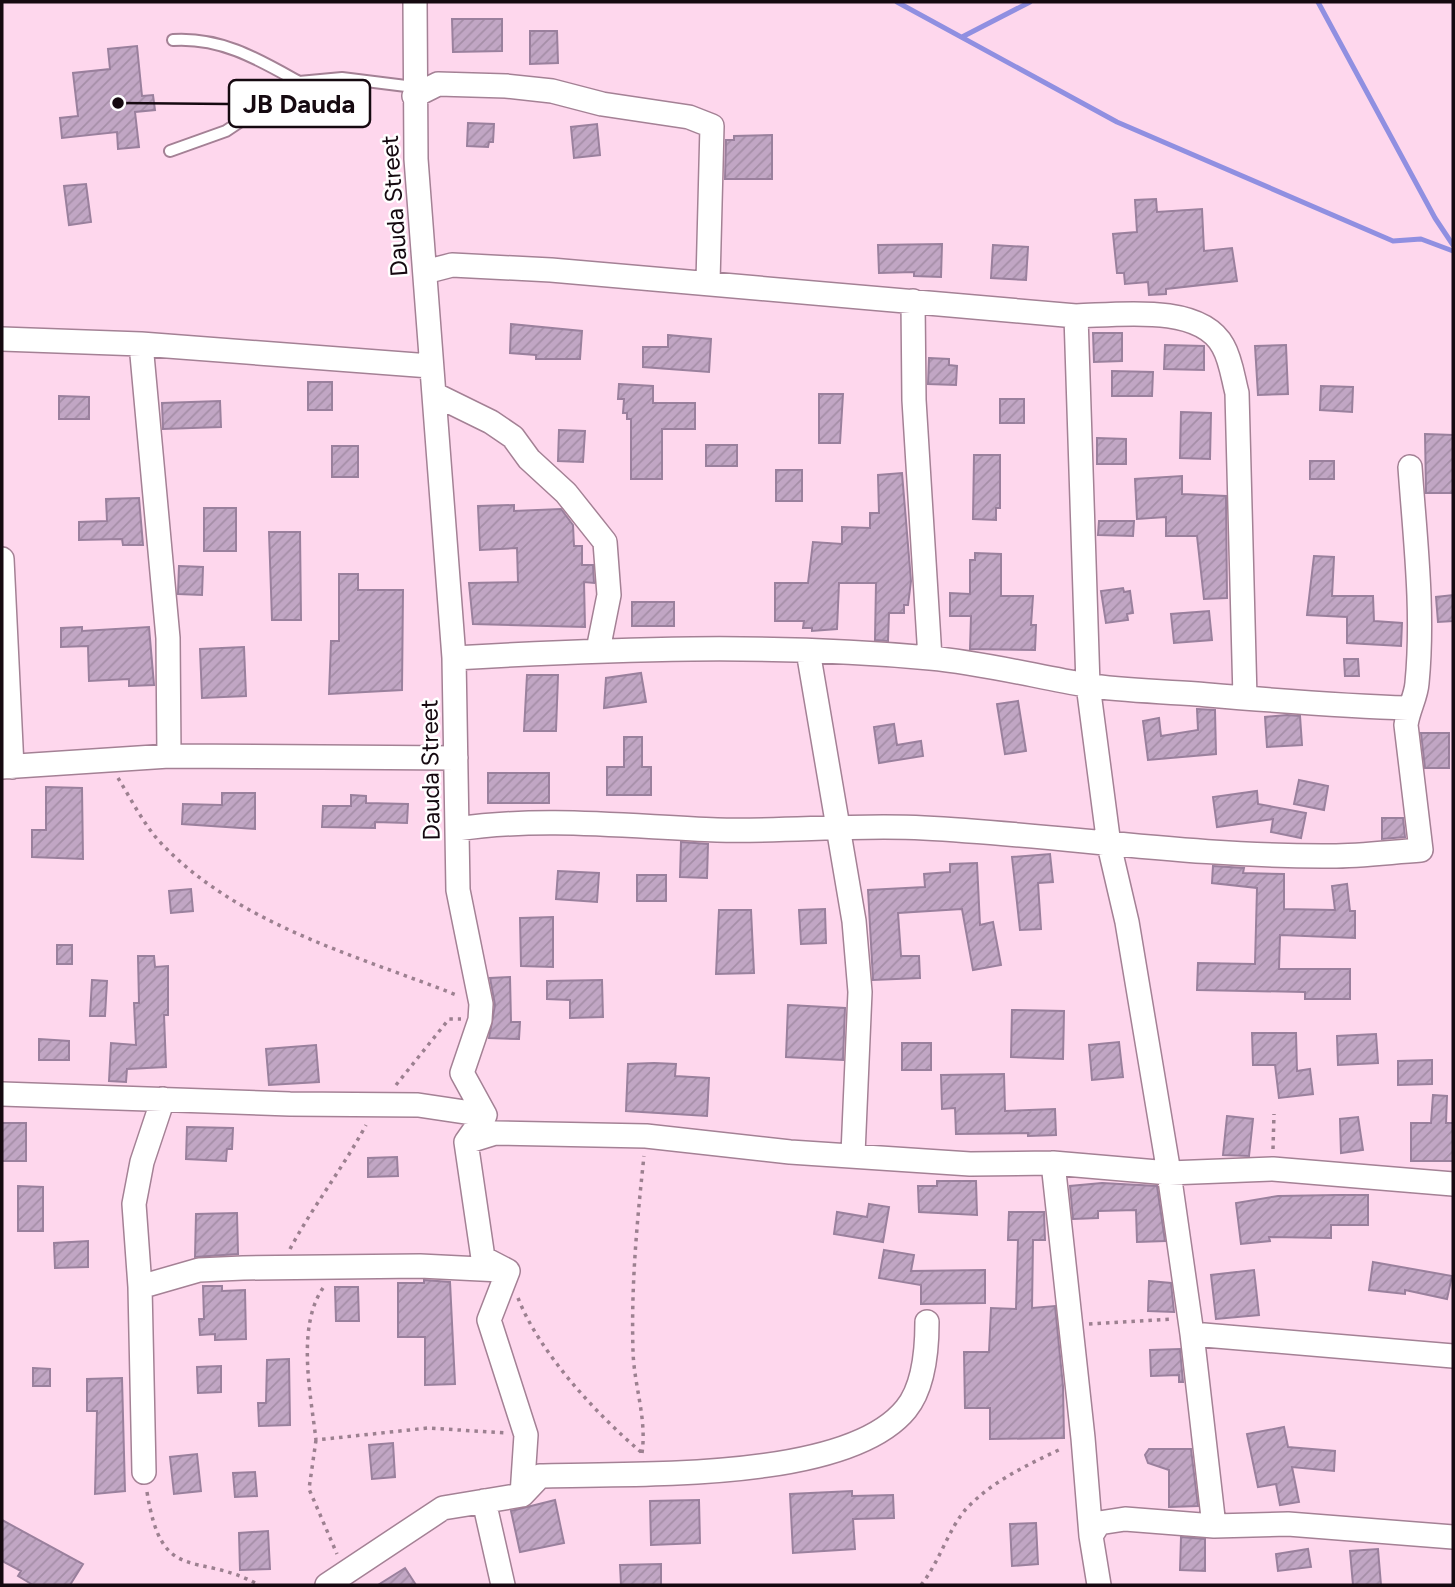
<svg xmlns="http://www.w3.org/2000/svg" width="1455" height="1587" font-family="Figtree,sans-serif">
  <style>
    .lines { fill: none; stroke-linecap: round; stroke-linejoin: round }
    .stream { stroke: #908fe1; stroke-width: 5 }
    .building { fill: url(#building-hatch); stroke: #9a809d; stroke-width: 2 }
    .service-casing { stroke: #a48195; stroke-width: 14 }
    .minor-casing { stroke: #a48195; stroke-width: 26 }
    .path { stroke: #9c8090; stroke-width: 3.5; stroke-dasharray: 3.5 5; stroke-linecap: butt }
    .service { stroke: #fff; stroke-width: 10 }
    .minor { stroke: #fff; stroke-width: 23 }
    .labels { text-anchor: middle; dominant-baseline: central; stroke-width: 5; stroke-linejoin: round; paint-order: stroke }
    .street-label { font-size: 24px; fill: #150910; stroke: #fff }
    .leader { fill: none; stroke: #150910; stroke-width: 2.5 }
    .callout-dot { fill: #150910; stroke: #fff; stroke-width: 2.5 }
    .callout { fill: #fff; stroke: #150910; stroke-width: 2.5 }
    .callout-label { font-size: 26px; text-anchor: middle; font-weight: bold; fill: #150910 }
  </style>
  <defs>
    <pattern id="building-hatch" width="6" height="6" patternUnits="userSpaceOnUse" patternTransform="scale(1.75)"><rect width="6" height="6" fill="#c1a6c4"/><path d="M-1 1l2-2M0 6l6-6M5 7l2-2" fill="none" stroke="#a58ea7"/></pattern>
  </defs>
  <rect width="100%" height="100%" fill="#fed7ed"/>
  <g class="lines">
    <!-- stream -->
    <path class="stream" d="M897,2L1117,122L1393,241L1421,239L1453,251
      M1318,2L1435,218L1453,245
      M962,37L1030,2"/>
  </g>
  <!-- building -->
  <path class="building" d="M452,19H502V51L453,52Z
    M530,31H557L558,63L530,64Z
    M137,46L142,96L153,95L155,110L135,112L139,147L118,149L117,132L62,138L60,118L78,116L73,73L110,69L108,49Z
    M468,123L494,124L493,142H489L488,147L467,146Z
    M597,124L600,155L574,158L571,127Z
    M772,135V179H725L726,140H734V136Z
    M86,184L91,222L69,225L64,186Z
    M1156,199L1157,212L1202,209L1204,251L1232,248L1237,281L1166,289V294L1149,295L1148,282L1125,284L1124,273H1117L1113,234L1137,232L1135,200Z
    M942,244L941,277L914,276V272L879,273L878,245Z
    M993,245L1028,247L1026,280L991,278Z
    M511,324L582,331L580,359H536V355L510,353Z
    M1093,333H1122V361L1094,362Z
    M668,335L711,339L709,372L643,367V347H668Z
    M1165,345L1204,346V370L1164,369Z
    M1286,345L1288,394L1258,395L1255,346Z
    M929,358L949,359V365L957,366L956,385L928,384Z
    M1112,371L1153,372L1152,396H1112Z
    M308,382H332V410H308Z
    M619,384L653,386V403H695V429H662V479H631V419H627V413H623L624,399H618Z
    M1321,386L1353,387L1352,412L1320,410Z
    M819,394H843L840,443H819Z
    M59,396L89,397V419H59Z
    M1000,399H1024V423H1000Z
    M220,401L221,427L163,429L162,403Z
    M1181,412L1211,413L1210,459L1180,458Z
    M559,430L585,431L583,462L558,461Z
    M1425,434L1453,435V493H1426Z
    M1097,438L1126,439V464H1097Z
    M706,445H737V466H706Z
    M332,446H358V477H332Z
    M974,455H1000V508H996V520L973,519Z
    M1310,461H1334V479H1310Z
    M776,470H802V501H776Z
    M902,473L911,581L908,605H904V613H889L888,641L875,640L876,583H839L837,629L812,631V628H803L804,621H775V583H808L813,542L842,544V527L870,528V513H879L878,475Z
    M1182,476V494L1226,496L1227,598L1204,599L1197,536H1166V517L1137,519L1135,479Z
    M139,498L143,545H123L122,539L79,540V522L107,521L106,499Z
    M514,505V511L561,509L573,525L574,546H582V565H593L594,583L584,582L585,627L473,624L469,583L518,582L517,548L480,550L478,506Z
    M204,508H236V551H204Z
    M1099,521H1134L1133,536L1098,535Z
    M269,532H300L301,620H272Z
    M975,553L1001,554V596H1033L1031,625H1036L1035,650L970,649L971,616H950V593L970,594V560H975Z
    M1314,556L1334,557L1332,596H1373L1374,621L1402,623L1401,646L1347,643V617L1307,615Z
    M179,566L203,567L202,595L178,594Z
    M339,574H358V590H403L402,690L329,694L331,641H339Z
    M1123,588L1124,592L1130,591L1133,613L1127,614L1128,620L1106,623L1101,591Z
    M1453,595V621L1438,622L1436,597Z
    M632,602H674V626H632Z
    M1209,611L1212,640L1174,643L1171,614Z
    M82,627V631L149,627L154,685L129,686V679L89,681L88,646L61,647V628Z
    M244,647L246,696L202,698L200,649Z
    M1344,659H1358L1359,676H1345Z
    M641,673L646,702L604,708L606,678Z
    M527,675H558L556,731H524Z
    M1018,701L1026,751L1005,754L997,704Z
    M1197,709L1215,710L1216,754L1148,760L1143,721L1159,718L1161,736L1198,730Z
    M1287,715L1300,716L1302,745L1267,747L1265,717Z
    M894,724L897,745L921,741L923,756L879,763L874,727Z
    M1421,733H1449V768H1425Z
    M624,737H642V767H651V795H607V767H624Z
    M488,773H549V803H488Z
    M1299,780L1328,786L1324,810L1294,804Z
    M46,787L82,788L83,859L32,857V830H46Z
    M1257,791L1258,804L1306,813L1301,838L1271,832L1273,819L1217,827L1213,797Z
    M222,793H255V829L182,824L183,804L222,805Z
    M351,795L366,796V803L408,804L407,823L375,822V828L322,827L323,806H351Z
    M1382,818H1403L1405,837L1382,839Z
    M681,842L708,844L707,878L680,877Z
    M1050,854L1053,882L1038,883L1041,929L1020,930L1012,857Z
    M977,863L980,925L993,922L1001,965L973,970L962,909L898,913L901,956H919L920,978L873,980L868,890L925,887L924,874L950,872V864Z
    M1213,866L1244,868L1243,873L1284,874V909L1335,910L1332,886L1347,884L1350,911H1355V938L1280,935L1279,969H1350V999H1305V992L1197,990L1198,963L1255,964L1257,888L1212,883Z
    M558,871L599,873L597,902L556,899Z
    M637,875H666V901H637Z
    M191,889L193,911L171,913L169,891Z
    M825,909L826,943L801,944L799,910Z
    M719,910H751L754,973L716,974Z
    M553,917V967L521,966L520,918Z
    M57,945H72V964H57Z
    M138,956H154L155,967L168,966V1015H164L166,1067L127,1069L126,1082L109,1081L111,1043L136,1045L134,1003H139Z
    M510,977L511,1022H520L519,1039L489,1038L495,1005L490,978Z
    M92,980L107,981L105,1016H90Z
    M602,980L603,1017L570,1018V1000L547,999V981Z
    M788,1005L845,1008L843,1060L786,1057Z
    M1012,1010L1064,1011L1063,1059L1011,1057Z
    M1252,1033H1296L1297,1071L1310,1069L1313,1094L1279,1098L1275,1065H1253Z
    M1376,1034L1378,1063L1338,1065L1337,1036Z
    M39,1039L69,1041V1060H39Z
    M1119,1042L1123,1077L1092,1080L1089,1045Z
    M902,1043H931V1070H902Z
    M316,1045L319,1082L269,1085L266,1049Z
    M1432,1060V1084L1398,1085V1061Z
    M654,1063L676,1064L675,1076L709,1078L707,1116L626,1111L628,1064Z
    M1004,1074L1005,1111L1055,1109L1056,1135L1028,1136V1133L956,1134L955,1108L942,1109L941,1075Z
    M1433,1095L1447,1096L1446,1123H1453V1161H1411V1123H1431Z
    M1227,1116L1253,1119L1249,1156L1223,1155Z
    M1358,1117L1363,1150L1341,1153L1340,1119Z
    M2,1123H26V1161H2Z
    M187,1127L233,1128L232,1149H227L226,1161L186,1159Z
    M397,1157L398,1176L368,1177V1158Z
    M937,1181H976L977,1215L919,1212L918,1186H937Z
    M1102,1183L1157,1186L1165,1241L1137,1242L1136,1210L1098,1211V1218L1073,1219L1070,1186Z
    M18,1186L43,1187V1231H18Z
    M1337,1195H1368V1225H1331V1238L1269,1237L1270,1241L1241,1244L1236,1203L1278,1196Z
    M869,1204L889,1207L883,1242L834,1234L837,1212L867,1217Z
    M1009,1212H1044L1045,1240H1033L1032,1308L1055,1306L1063,1386L1064,1438L990,1439V1408H965L964,1352H989L991,1308L1016,1309L1018,1240H1008Z
    M237,1213L238,1254L195,1257L196,1214Z
    M88,1241V1267L55,1268L54,1243Z
    M884,1250L914,1255L911,1271L985,1270V1303L921,1304V1285L879,1278Z
    M1373,1262L1452,1276L1447,1299L1405,1290V1294L1369,1290Z
    M1254,1270L1259,1315L1216,1319L1211,1275Z
    M424,1280L450,1282L455,1384L425,1385V1337H398V1283H424Z
    M1149,1281L1171,1283L1174,1312L1148,1311Z
    M203,1286H222V1291L245,1290L246,1339L215,1340V1334L200,1335L199,1319H204Z
    M335,1287H358L359,1321H336Z
    M1180,1349L1183,1382H1179V1375L1151,1376L1150,1350Z
    M289,1359L290,1425L259,1426L258,1403H266L267,1360Z
    M221,1366V1392L198,1393L197,1367Z
    M33,1368L50,1369V1386H33Z
    M122,1378L125,1491L95,1494L97,1411H87V1379Z
    M1284,1427L1288,1447L1335,1451L1334,1471L1292,1467L1299,1502L1280,1505L1276,1484L1258,1487L1247,1434Z
    M393,1443L395,1477L372,1479L369,1445Z
    M1149,1449H1191L1198,1506L1169,1507V1470L1148,1463L1145,1455Z
    M197,1454L201,1491L174,1494L170,1457Z
    M255,1472L257,1496L235,1497L233,1473Z
    M852,1491V1496L893,1495L894,1518L853,1519L855,1549L793,1553L790,1494Z
    M555,1500L564,1543L520,1552L511,1511Z
    M699,1500L700,1543L651,1545L650,1501Z
    M2,1520L83,1564L70,1585H33L18,1576L21,1571L2,1561Z
    M1036,1523L1038,1564L1012,1566L1010,1524Z
    M268,1531L270,1569L240,1570L239,1533Z
    M1181,1537L1205,1539V1571L1180,1570Z
    M1308,1549L1311,1567L1278,1571L1276,1554Z
    M1378,1549L1381,1585H1353L1350,1551Z
    M661,1564V1585H621L620,1565Z
    M405,1568L416,1585H378Z"/>
  <g class="lines">
    <!-- service casing -->
    <g class="service-casing">
      <path id="service" d="M173,40C221,37 258,59 299,82
        M170,151L226,131L299,82L342,78L414,87"/>
    </g>
    <!-- minor casing -->
    <g class="minor-casing">
      <path id="minor" d="M415,2L416,159L454,658L458,890L481,1004L480,1020L462,1073L485,1115L466,1142L483,1258L508,1271L489,1320L526,1435L522,1495
        M414,96L438,84L506,86L552,91L602,104L689,117L712,126L708,282
        M425,272L452,265L551,270L1076,316C1117,315 1200,303 1223,346C1231,360 1233,378 1237,393L1245,698
        M913,301L914,400L930,658
        M1076,316L1088,685L1109,845L1127,922L1169,1173L1192,1334L1214,1526
        M2,339L141,344L430,366
        M141,344L168,638L169,756
        M434,394L491,422L513,437L529,459L566,493L605,542L609,595L598,650
        M2,559L12,767
        M808,651L854,921L860,992L853,1154
        M454,658C612,649 772,643 930,658C983,663 1034,676 1086,685C1123,691 1160,691 1197,694C1268,700 1337,706 1408,708
        M2,767L169,756L456,758
        M458,829C543,816 632,827 717,830C786,832 855,824 924,828C1060,835 1194,857 1331,856C1361,856 1391,852 1421,850L1406,725C1408,710 1416,697 1417,683C1424,611 1415,538 1410,467
        M2,1094L290,1104L418,1105L485,1115
        M466,1142L495,1133L646,1136L790,1152L970,1164L1053,1163L1169,1173L1273,1169L1453,1184
        M1053,1163L1083,1438L1091,1536L1099,1585
        M140,1287L199,1270L243,1268L420,1266L501,1270
        M1192,1334L1453,1356
        M144,1472L140,1287L134,1204L142,1162L163,1099
        M484,1501L503,1585
        M1091,1536L1099,1523L1125,1519L1214,1526L1288,1524L1453,1537
        M327,1585L443,1508L522,1495L540,1476C630,1473 846,1483 906,1409C924,1387 927,1349 927,1322"/>
    </g>
    <!-- path -->
    <path class="path" d="M118,778C131,799 143,823 159,841C237,925 356,955 459,996
      M396,1085L449,1019H461
      M1273,1149L1274,1114
      M290,1249C313,1206 343,1168 366,1125
      M323,1288C296,1327 311,1396 316,1440L428,1428L506,1433
      M518,1298C539,1352 596,1414 641,1452
      M1089,1324L1172,1319
      M316,1440L309,1489L337,1554
      M642,1453C647,1418 634,1386 633,1351C631,1286 637,1221 644,1156
      M147,1492C162,1587 196,1550 259,1585
      M921,1585C939,1563 949,1528 966,1509C992,1481 1029,1464 1063,1448"/>
    <!-- service -->
    <use href="#service" class="service"/>
    <!-- minor -->
    <use href="#minor" class="minor"/>
  </g>
  <g class="labels">
    <!-- street labels -->
    <g class="street-label">
      <text transform="translate(394 206) rotate(-94)">Dauda Street</text>
      <text transform="translate(430 770) rotate(-91)">Dauda Street</text>
    </g>
  </g>
  <!-- callouts -->
  <path class="leader" d="M118 103L229 104"/>
  <circle class="callout-dot" cx="118" cy="103" r="7"/>
  <rect class="callout" x="229" y="80" width="141" height="47" rx="7"/>
  <g class="callout-label">
    <text x="299" y="113">JB Dauda</text>
  </g>
  <!-- border -->
  <rect width="1455" height="1587" fill="none" stroke="#150910" stroke-width="7"/>
</svg>
